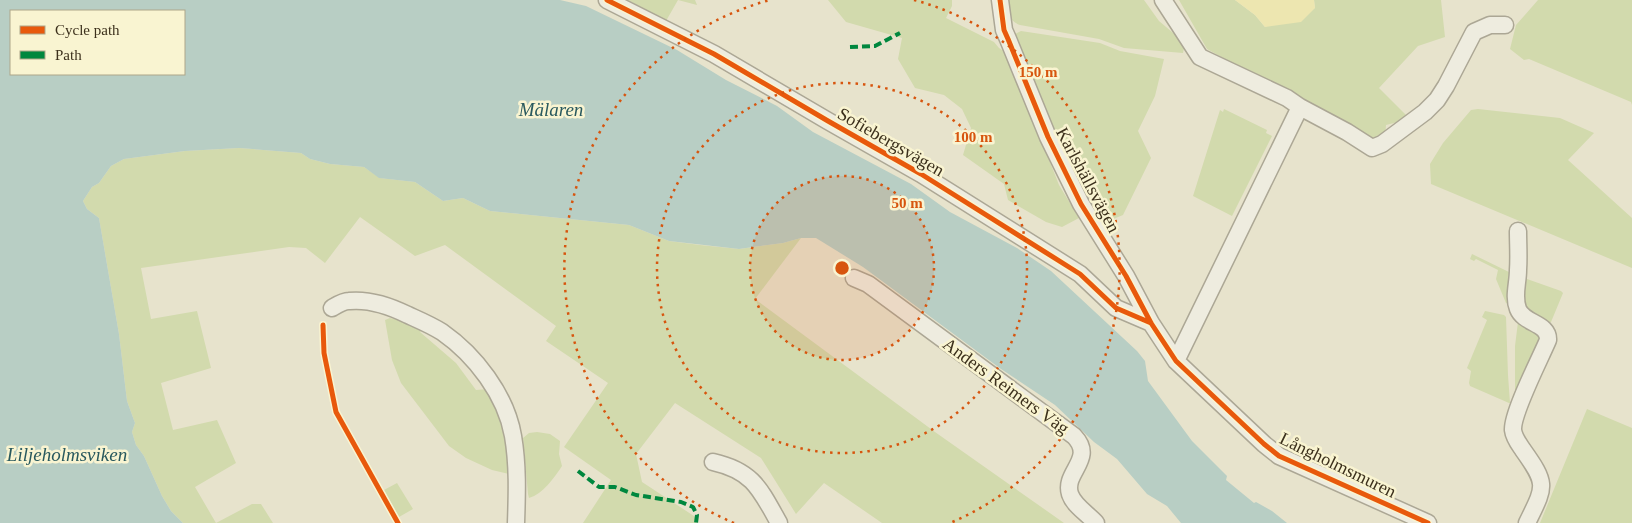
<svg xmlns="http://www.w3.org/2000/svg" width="1632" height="523" font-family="Georgia,serif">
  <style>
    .green { fill: #d2daad }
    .sand { fill: #ede6b0 }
    .water { fill: #b8cec4; fill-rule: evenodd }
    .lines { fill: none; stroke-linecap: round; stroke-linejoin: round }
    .minor-casing { stroke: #aca795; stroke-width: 19 }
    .minor { stroke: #eeecdf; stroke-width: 16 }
    .quiet { stroke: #00873e; stroke-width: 4; stroke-dasharray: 8 4; stroke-linecap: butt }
    .cycleway-casing { stroke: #f9f4d1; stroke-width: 8 }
    .cycleway { stroke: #e8590c; stroke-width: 5 }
    .ring { fill: none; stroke: #d7550e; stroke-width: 2.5; stroke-dasharray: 2.5 5 }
    .labels { text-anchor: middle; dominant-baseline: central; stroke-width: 5; stroke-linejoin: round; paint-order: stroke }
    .street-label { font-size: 18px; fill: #3c301c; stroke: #f9f4d1 }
    .water-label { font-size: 19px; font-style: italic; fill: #29595e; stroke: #f9f4d1 }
    .centre { fill: #d7550e; stroke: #f9f4d1; stroke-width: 2.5 }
    .ring-label { font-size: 15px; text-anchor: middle; font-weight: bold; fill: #d7550e; stroke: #f9f4d1; stroke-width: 5; stroke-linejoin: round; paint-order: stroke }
  </style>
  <rect width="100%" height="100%" fill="#e7e3cc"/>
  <!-- green -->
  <path class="green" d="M628,0H695L697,5L678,0L666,21Z
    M828,0H952V6L946,18L994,42L999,48L1007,53L1059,185L1079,218L1062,227L1046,222L1008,200L1004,184L963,155L971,128L962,109L944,95L915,88L898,59L902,38L846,22Z
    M1006,0H1144L1159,21L1185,43L1183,53L1124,48L1099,39L1020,25C1008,21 1008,11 1006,0Z
    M1179,0H1235L1255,15L1265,27L1315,8L1314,0H1441L1445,37L1418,46L1379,88L1410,119L1386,125L1385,137L1371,140L1207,49Z
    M1538,0H1632V105L1631,102L1529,59L1524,60L1510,49L1516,25Z
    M1021,31L1100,43L1120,51L1164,59L1155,96L1138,131L1151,158L1123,215L1106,222L1061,149L1013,35Z
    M1224,109L1267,130L1266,133L1272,136L1232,216L1193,196L1220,110L1223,112Z
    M1478,109L1560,118L1594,133L1568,160L1632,218V268L1431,184L1430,164L1443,143L1471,110Z
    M239,148L301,153L310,159L330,164L364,167L380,178L415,182L443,201L463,198L490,211L629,225L669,241L700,245L739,249L783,243L801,238L755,299L935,432L1064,523H882L824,483L796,514L761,458L675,403L636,454L642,482L697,518L696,523H583L611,480L564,447L608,383L546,341L556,326L445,245L415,256L360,217L325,263L306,248L289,247L141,268L151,319L197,311L211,368L161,383L173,430L217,420L236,463L195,487L216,523L252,504H261L273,523H183L171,511L162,496L144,456L136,445L132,432L135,423L127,401L119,334L99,218L87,209L83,201L92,187L99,183L111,166L124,159L185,151Z
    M1472,254L1511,273L1512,276L1508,304L1506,303L1496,279L1498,270L1476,259L1474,261L1470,259Z
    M1527,279L1561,291L1563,293L1551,322L1549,323L1538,318L1526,309L1522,294L1524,280Z
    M1485,311L1504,315L1506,317L1508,375L1510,403H1509L1470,386L1469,383L1471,371L1467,368L1487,320L1482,317Z
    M390,318L425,327L420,332L456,363L476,390L489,389L504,419L509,474L492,470L466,458L449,446L401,383L392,360L385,320Z
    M1518,322L1538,333L1541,341L1515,399V346Z
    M1587,409L1632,428V523H1540Z
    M537,432L550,434L560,441L559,454L562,466C554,478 543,494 529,498L528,494L523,438L529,433Z
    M397,483L413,509L399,517L384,490Z"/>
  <!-- sand -->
  <path class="sand" d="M1235,0H1314L1315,8L1301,22L1265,27L1255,15Z"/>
  <!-- water -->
  <path class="water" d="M0,0H560L586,6L677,50L726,80L777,106L813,132L911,184L950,212L1017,248L1051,271L1137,351L1145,361L1148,381L1192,441L1227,476L1226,480L1254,503L1256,502L1272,511L1287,523H1181L1167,506L1147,494L1117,459L1094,442L1055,405L1001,369L863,267L816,238H801L783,243L739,249L669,241L629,225L490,211L463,198L443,201L415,182L379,178L364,167L330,164L310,159L301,153L239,148L185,151L124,159L111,166L99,183L92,187L83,201L87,209L99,218L119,334L127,401L135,423L132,432L136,445L144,456L162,496L171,511L183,523H0ZM184,11V74H11V11Z"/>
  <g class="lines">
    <!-- minor casing -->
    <g class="minor-casing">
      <path id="minor" d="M607,0L714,54L828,121L921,174L1080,274L1116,308L1151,323
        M1000,0L1004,30L1008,39L1048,137L1081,204L1126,276L1151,323L1176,361L1264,444L1279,456L1428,523
        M1163,0L1200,57L1287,98L1300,107L1347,132L1372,148L1382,144L1425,112L1437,100L1446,86L1474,32L1490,25H1505
        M1518,231C1518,244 1519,257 1518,270C1518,284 1513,296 1518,309C1524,324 1549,323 1548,340C1540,359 1512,413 1513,430C1514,438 1519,444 1523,450C1548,485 1545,486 1527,523
        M854,278L868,284L1074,436C1096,459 1063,472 1070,494C1074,506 1088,514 1096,523
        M332,308C337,305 343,301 349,301C369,299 390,306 408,315C419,320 431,325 442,332C475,355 506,395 513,436C518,465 517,494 516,523
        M1176,361L1300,107
        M713,462C753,471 760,489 779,523"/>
    </g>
    <!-- minor -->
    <use href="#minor" class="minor"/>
    <!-- quiet -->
    <path class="quiet" d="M850,47L875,46L900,33
      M578,471L599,487H615L636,495L681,502L693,507L697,515L696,523"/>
    <!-- cycleway casing -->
    <g class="cycleway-casing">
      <path id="cycleway" d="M607,0L714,54L828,121L921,174L1080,274L1116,308L1151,323
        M1000,0L1004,30L1008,39L1048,137L1081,204L1126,276L1151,323L1176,361L1264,444L1279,456L1428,523
        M323,325L324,353L336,412L398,523"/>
    </g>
    <!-- cycleway -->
    <use href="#cycleway" class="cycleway"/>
  </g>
  <!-- distance rings -->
  <circle cx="842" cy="268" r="92" fill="#d7550e" fill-opacity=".12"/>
  <g class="ring">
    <circle cx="842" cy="268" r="92"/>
    <circle cx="842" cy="268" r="185"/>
    <path d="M734 523A277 277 0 0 1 770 0M914 0A277 277 0 0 1 950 523"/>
  </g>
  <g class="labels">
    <!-- street labels -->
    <g class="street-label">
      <text transform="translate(891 142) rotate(30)">Sofiebergsvägen</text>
      <text transform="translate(1088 180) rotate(62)">Karlshällsvägen</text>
      <text transform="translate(1006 386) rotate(36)">Anders Reimers Väg</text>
      <text transform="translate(1338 465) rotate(26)">Långholmsmuren</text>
    </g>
    <!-- water labels -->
    <g class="water-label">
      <text x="551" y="109">Mälaren</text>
      <text x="67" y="454">Liljeholmsviken</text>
    </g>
  </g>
  <circle cx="842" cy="268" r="8" class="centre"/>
  <g class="ring-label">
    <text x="1038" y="77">150 m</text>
    <text x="973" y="142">100 m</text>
    <text x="907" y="208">50 m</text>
  </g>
  <!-- legend -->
  <rect x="10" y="10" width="175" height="65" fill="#f9f4d1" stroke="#ada689"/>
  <rect x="20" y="26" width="25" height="8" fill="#e8590c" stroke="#ada689"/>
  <text x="55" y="35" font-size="15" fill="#3c301c">Cycle path</text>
  <rect x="20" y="51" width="25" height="8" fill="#00873e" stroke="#ada689"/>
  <text x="55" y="60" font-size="15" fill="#3c301c">Path</text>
</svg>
